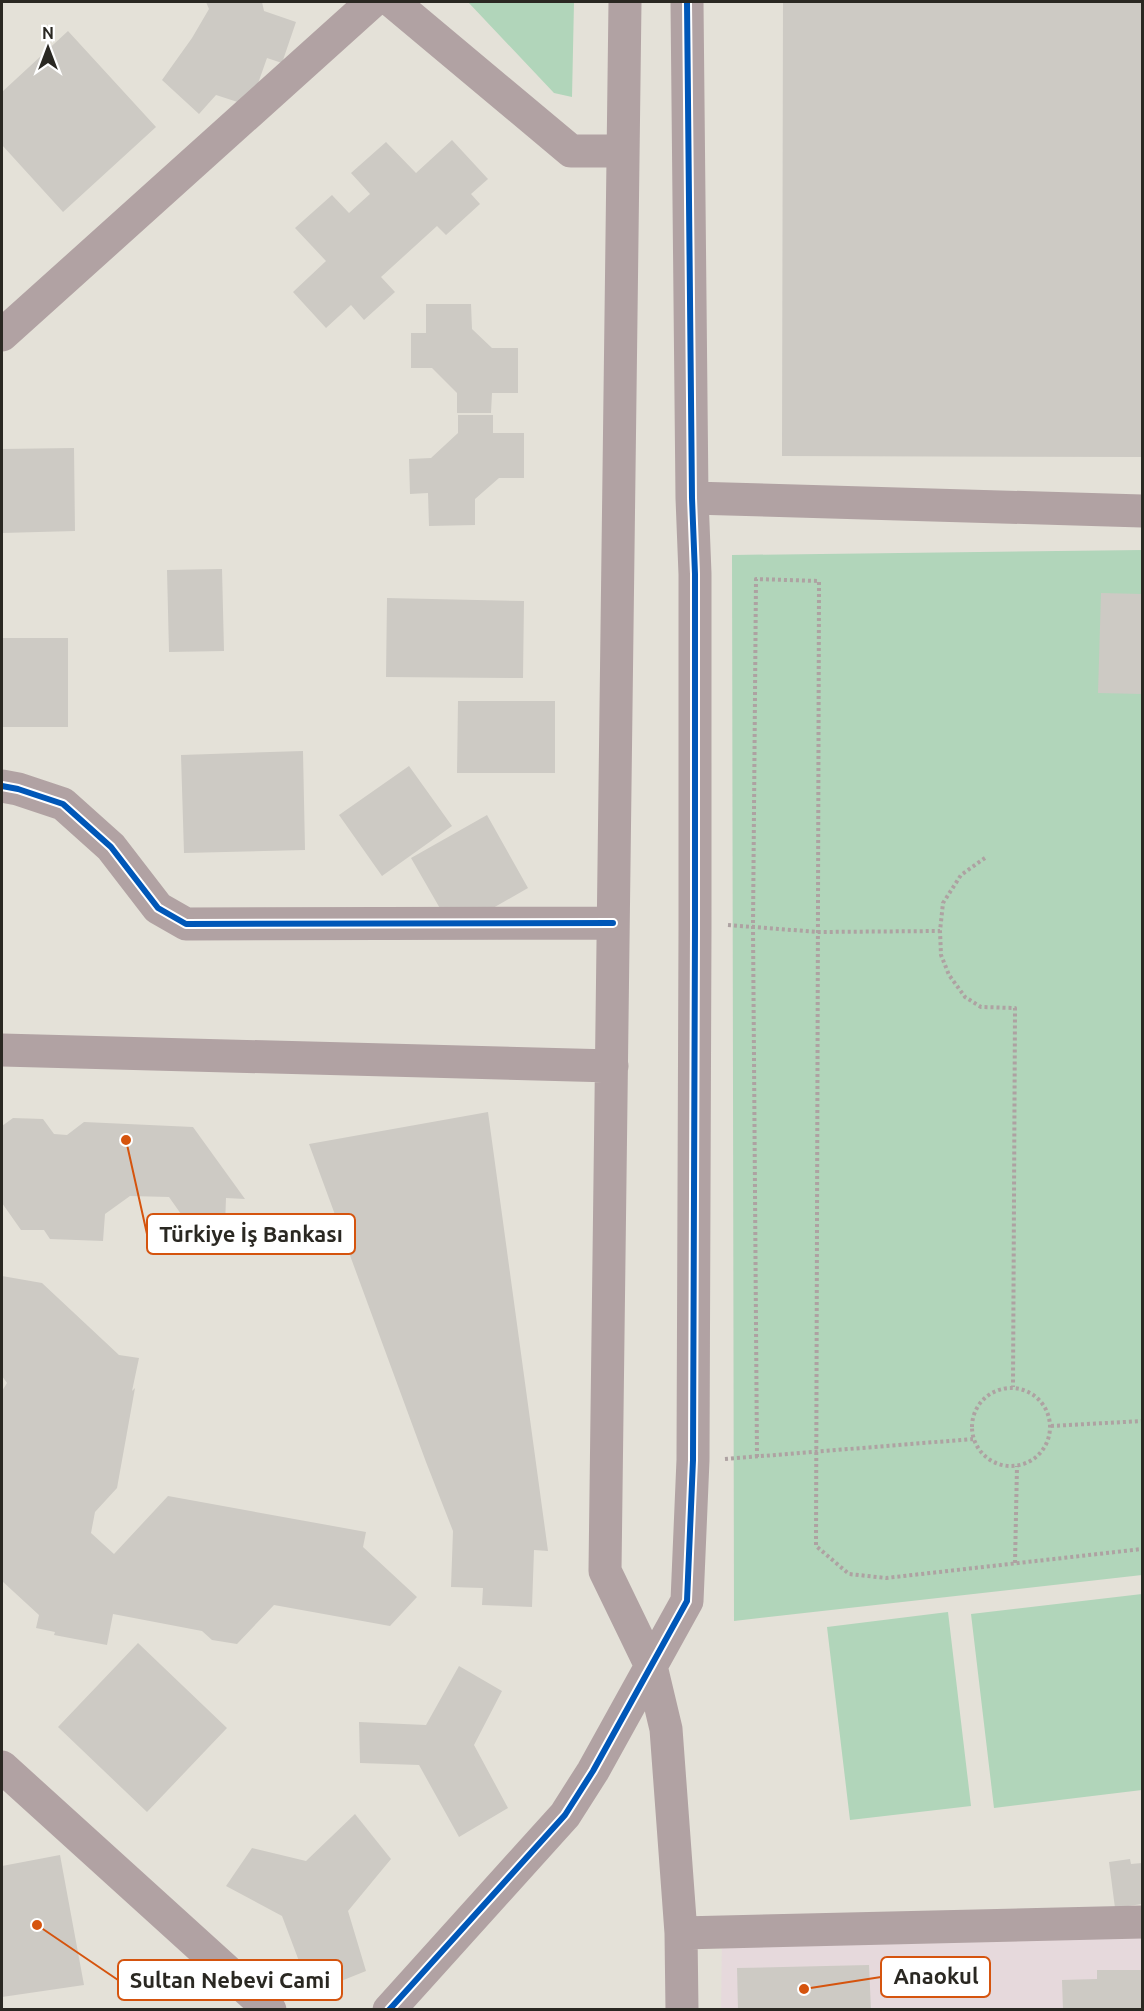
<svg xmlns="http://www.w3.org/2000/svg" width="1144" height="2011" font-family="Ubuntu,sans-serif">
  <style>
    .education { fill: #e6d9dc }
    .green { fill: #b1d5ba }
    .building { fill: #cdcac4 }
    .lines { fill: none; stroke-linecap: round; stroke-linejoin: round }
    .path { stroke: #aea2a2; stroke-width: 4; stroke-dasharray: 3 3; stroke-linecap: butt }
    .minor { stroke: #b1a2a3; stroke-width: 33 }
    .cycleway-casing { stroke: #fff; stroke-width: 10 }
    .cycleway { stroke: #0057b8; stroke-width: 6 }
    .leader { fill: none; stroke: #d5540e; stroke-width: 2 }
    .callout-dot { fill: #d5540e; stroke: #fff; stroke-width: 2 }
    .callout { fill: #fff; stroke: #d5540e; stroke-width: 2 }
    .callout-label { font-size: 22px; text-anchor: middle; font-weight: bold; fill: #2a2822 }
  </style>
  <rect width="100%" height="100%" fill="#e4e1d8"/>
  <!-- education -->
  <path class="education" d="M1142,1927V2009L721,2010L722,1935Z"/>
  <!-- green -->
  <path class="green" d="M468,2H574L572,97L554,93Z
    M1142,550V1575L734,1621L732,555Z
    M1142,1594V1790L994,1808L971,1614Z
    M948,1612L971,1806L850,1820L827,1627Z"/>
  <!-- building -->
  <path class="building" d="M206,2H262L264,11L296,22L282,63L267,58L250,106L216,95L199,114L162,80L192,38L209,9Z
    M783,2H1142V457L782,456Z
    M68,31L156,127L63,212L2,145V92Z
    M452,140L488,179L471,194L480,204L446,235L437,226L381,277L395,292L364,320L351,305L326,328L293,292L326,261L295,228L332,195L349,213L370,194L351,173L386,142L416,173Z
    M426,304H471L472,329L492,348H518V393H492L491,413H457V393L432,368H411V333H426Z
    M458,415H493V433H524V478H499L475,499V525L429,526L428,493L410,494L409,459L431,458L458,433Z
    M74,448L75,531L2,533V449Z
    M222,569L224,651L169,652L167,570Z
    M1101,593L1142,594V694L1098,693Z
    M387,598L524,601L523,678L386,677Z
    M2,638H68V727H2Z
    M458,701H555V773H457Z
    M303,751L305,850L184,853L181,755Z
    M409,766L452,826L382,876L339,815Z
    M487,815L528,888L453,931L411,858Z
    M488,1112L548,1551L534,1550L532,1607L482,1605L483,1588L451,1587L453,1531L426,1462L309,1144Z
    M13,1118L43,1119L54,1134L67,1135L84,1122L193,1127L245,1199L226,1198L225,1225L188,1224L169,1197L130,1196L105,1214L103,1241L50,1239L44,1230H21L2,1203V1126Z
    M2,1276L42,1283L119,1355L139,1358L132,1391L135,1388L117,1488L95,1512L91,1533L114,1554L168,1496L366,1532L363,1547L417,1597L390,1626L274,1605L237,1644L212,1640L202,1631L113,1614L107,1645L54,1635L55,1632L36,1628L39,1615L2,1581V1391L7,1383L2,1376Z
    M138,1643L227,1728L147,1812L58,1727Z
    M459,1666L502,1691L474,1745L508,1808L459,1837L419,1765L360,1763L359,1722L426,1725Z
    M355,1814L391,1859L348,1911L366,1971L311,1993L282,1916L226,1886L252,1848L306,1861Z
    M60,1855L84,1985L2,1997V1866Z
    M1130,1859L1131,1864L1142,1863V1904L1115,1908L1109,1862Z
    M869,1965L871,2010H738L737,1968Z
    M1097,1970H1142V2010H1063L1062,1980L1097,1979Z"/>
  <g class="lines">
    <!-- path -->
    <path class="path" d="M985,858L961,875L943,903L940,931L941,955L949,975L965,997L981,1007L1015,1008L1013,1387
      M728,925L818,932L940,931
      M972 1427a39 39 0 1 1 78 0a39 39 0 1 1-78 0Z
      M1051,1426L1142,1421
      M757,1457L753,926L756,579L819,581L816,1546L849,1574L886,1578L1142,1549
      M725,1459L973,1439
      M1015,1563L1017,1466"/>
    <!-- minor -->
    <path class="minor" d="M393,2L571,151H623
      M625,2L605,1571L651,1666L666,1729L681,1933L682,2010
      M2,335L372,2
      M692,498L1142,511
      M2,786L18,789L63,804L111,847L158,908L186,924L613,923
      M2,1050L612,1066
      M2,1767L270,2010
      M681,1933L1142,1922
      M389,2010L565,1815L593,1771L687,1601L693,1460L695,928V574L692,498L687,2"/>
    <!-- cycleway casing -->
    <g class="cycleway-casing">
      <path id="cycleway" d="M2,786L18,789L63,804L111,847L158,908L186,924L613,923
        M389,2010L565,1815L593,1771L687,1601L693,1460L695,928V574L692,498L687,2"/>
    </g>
    <!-- cycleway -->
    <use href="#cycleway" class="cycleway"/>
  </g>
  <!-- callouts -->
  <path class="leader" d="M126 1140L147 1234M804 1989L881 1977M37 1925L118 1980"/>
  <g class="callout-dot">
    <circle cx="126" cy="1140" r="6"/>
    <circle cx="804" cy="1989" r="6"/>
    <circle cx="37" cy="1925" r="6"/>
  </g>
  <g class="callout">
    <rect x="147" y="1214" width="208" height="40" rx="6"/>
    <rect x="881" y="1957" width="109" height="40" rx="6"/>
    <rect x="118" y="1960" width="224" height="40" rx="6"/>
  </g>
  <g class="callout-label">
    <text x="251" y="1242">Türkiye İş Bankası</text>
    <text x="936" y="1984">Anaokul</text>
    <text x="230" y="1988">Sultan Nebevi Cami</text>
  </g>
  <!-- border -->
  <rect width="1144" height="2011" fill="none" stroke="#2a2822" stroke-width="6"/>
  <!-- north arrow -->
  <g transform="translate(48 48)" stroke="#ffffff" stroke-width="4.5" paint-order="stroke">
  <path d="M0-4.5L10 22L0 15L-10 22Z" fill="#2a2822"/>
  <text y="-9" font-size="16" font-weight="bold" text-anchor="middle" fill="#2a2822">N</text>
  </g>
</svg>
